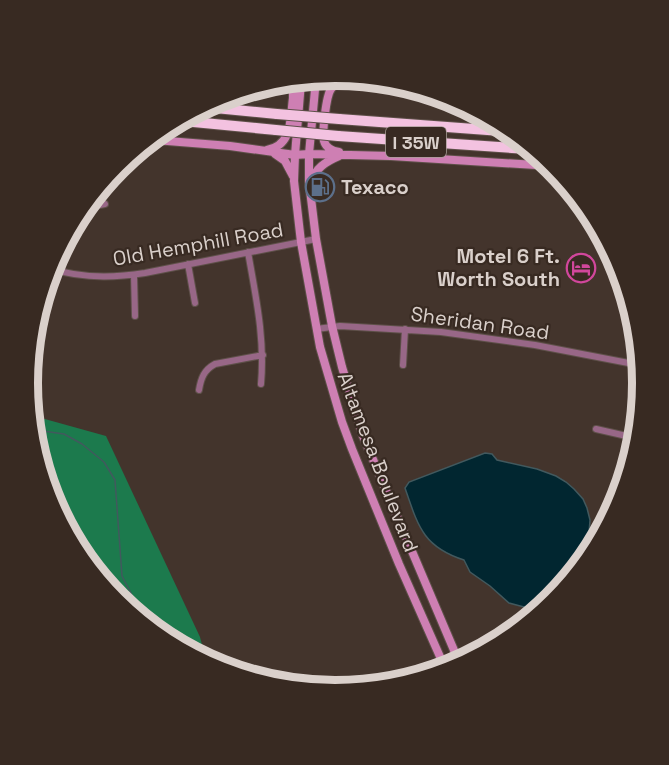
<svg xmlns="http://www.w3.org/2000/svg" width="669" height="765" font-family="'Space Grotesk',sans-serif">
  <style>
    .forest { fill: #1c7a4d }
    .water { fill: #012630; stroke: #42595e; stroke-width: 1.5 }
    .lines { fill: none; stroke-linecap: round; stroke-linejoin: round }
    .stream { stroke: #42595e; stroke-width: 1.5 }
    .minor-casing { stroke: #5e5049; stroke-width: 8 }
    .secondary-casing { stroke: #5e5049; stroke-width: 10 }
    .motorway-casing { stroke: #5e5049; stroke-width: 12 }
    .minor { stroke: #986787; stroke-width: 6 }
    .secondary { stroke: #ce7fb3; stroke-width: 8 }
    .motorway { stroke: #f3c2e0; stroke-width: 10 }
    .motorway-bridge-casing { stroke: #5e5049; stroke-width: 12; stroke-linecap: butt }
    .motorway-bridge { stroke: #f3c2e0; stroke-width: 10 }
    .labels { text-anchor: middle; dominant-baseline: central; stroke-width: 4.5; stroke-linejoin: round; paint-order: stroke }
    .shield { fill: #382a22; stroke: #a99e98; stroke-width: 1.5 }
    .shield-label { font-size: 18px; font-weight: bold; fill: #dad0cb }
    .poi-label { font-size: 20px; font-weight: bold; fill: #dad0cb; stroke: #382a22; text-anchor: start }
    .street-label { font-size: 20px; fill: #dad0cb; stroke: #382a22 }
    .rim { fill: none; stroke: #dad0cb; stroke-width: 8 }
  </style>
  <rect width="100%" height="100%" fill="#43342c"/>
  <!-- forest -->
  <path class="forest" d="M34,416L106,436L200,637L206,660L117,600L50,500Z"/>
  <!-- water -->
  <path class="water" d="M485,453L492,454L497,460L537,469L556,476L566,482L574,489L583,499L587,508L590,520L588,546L552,600L542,607H524L509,603L490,586L470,572L464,560C423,547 418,526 405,488L409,482Z"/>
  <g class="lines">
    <!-- stream -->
    <path class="stream" d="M36,430L64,434L82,444L104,462L115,480L122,576L144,618"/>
    <!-- minor casing -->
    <g class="minor-casing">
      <path id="minor" d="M89,207L105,204
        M248,252C256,298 265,338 261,384
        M188,264L195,303
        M50,268C81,279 113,278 145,273L316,239
        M134,275L135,316
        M316,329L340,326L441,332L535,345L639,365
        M403,365L405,329
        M199,390C201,378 204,370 215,364L263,355
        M596,429L631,437
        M589,539L592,540"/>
    </g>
    <!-- secondary casing -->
    <g class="secondary-casing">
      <path id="secondary" d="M316,79L309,154V182L316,239L332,326L342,367L363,436L459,662
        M301,82L295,155L294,181L301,242L320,347L342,422L352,449L399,564L445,668
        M155,140L230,146L295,155L309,154L391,156L552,166
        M267,150C293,145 290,119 293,98V92L290,84
        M339,152C333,151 326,148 324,141C322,133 326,96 331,89C335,84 341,80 347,77
        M275,154L285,161L293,176
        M310,183C316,168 325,162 339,156"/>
    </g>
    <!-- motorway casing -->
    <g class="motorway-casing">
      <path id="motorway" d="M205,107L277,114
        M339,119L501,131
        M183,121L276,130
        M338,136L528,149"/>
    </g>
    <!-- minor -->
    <use href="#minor" class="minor"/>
    <!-- secondary -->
    <use href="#secondary" class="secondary"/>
    <!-- motorway -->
    <use href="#motorway" class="motorway"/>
    <!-- motorway-bridge casing -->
    <g class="motorway-bridge-casing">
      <path id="motorway-bridge" d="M277,114L339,119
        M276,130L338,136"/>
    </g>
    <!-- motorway-bridge -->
    <use href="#motorway-bridge" class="motorway-bridge"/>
  </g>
  <!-- icons -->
  <defs>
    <g id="fuel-ring" transform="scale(1.5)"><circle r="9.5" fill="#382a22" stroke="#5c6f8a" stroke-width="1.5"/><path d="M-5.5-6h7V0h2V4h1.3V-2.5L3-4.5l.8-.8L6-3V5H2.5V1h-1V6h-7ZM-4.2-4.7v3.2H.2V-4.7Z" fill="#5c6f8a"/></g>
    <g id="hotel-ring" transform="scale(1.5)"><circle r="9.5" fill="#382a22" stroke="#d1479c" stroke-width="1.5"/><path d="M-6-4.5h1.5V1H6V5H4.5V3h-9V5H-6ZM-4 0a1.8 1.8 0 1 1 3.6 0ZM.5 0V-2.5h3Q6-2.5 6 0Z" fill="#d1479c"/></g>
  </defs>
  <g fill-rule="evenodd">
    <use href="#fuel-ring" x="320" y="187"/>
    <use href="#hotel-ring" x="581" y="268"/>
  </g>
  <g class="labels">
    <!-- shield labels -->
    <rect class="shield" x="386" y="127" width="60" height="30" rx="4.5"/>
    <g class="shield-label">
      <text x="416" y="142">I 35W</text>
    </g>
    <!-- poi labels -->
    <g class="poi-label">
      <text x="341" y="187">Texaco</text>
      <text x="560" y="256" text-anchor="end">Motel 6 Ft.<tspan x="560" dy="23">Worth South</tspan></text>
    </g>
    <!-- street labels -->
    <g class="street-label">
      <text transform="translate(198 244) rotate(-10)">Old Hemphill Road</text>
      <text transform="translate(480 323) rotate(8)">Sheridan Road</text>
      <text transform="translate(378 462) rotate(69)">Altamesa Boulevard</text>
    </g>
  </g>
  <!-- crop -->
  <path d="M0 0H669V765H0ZM38 383a297 297 0 1 1 594 0a297 297 0 1 1-594 0Z" fill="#382a22" fill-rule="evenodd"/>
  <path class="rim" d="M38 383a297 297 0 1 1 594 0a297 297 0 1 1-594 0Z"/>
</svg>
